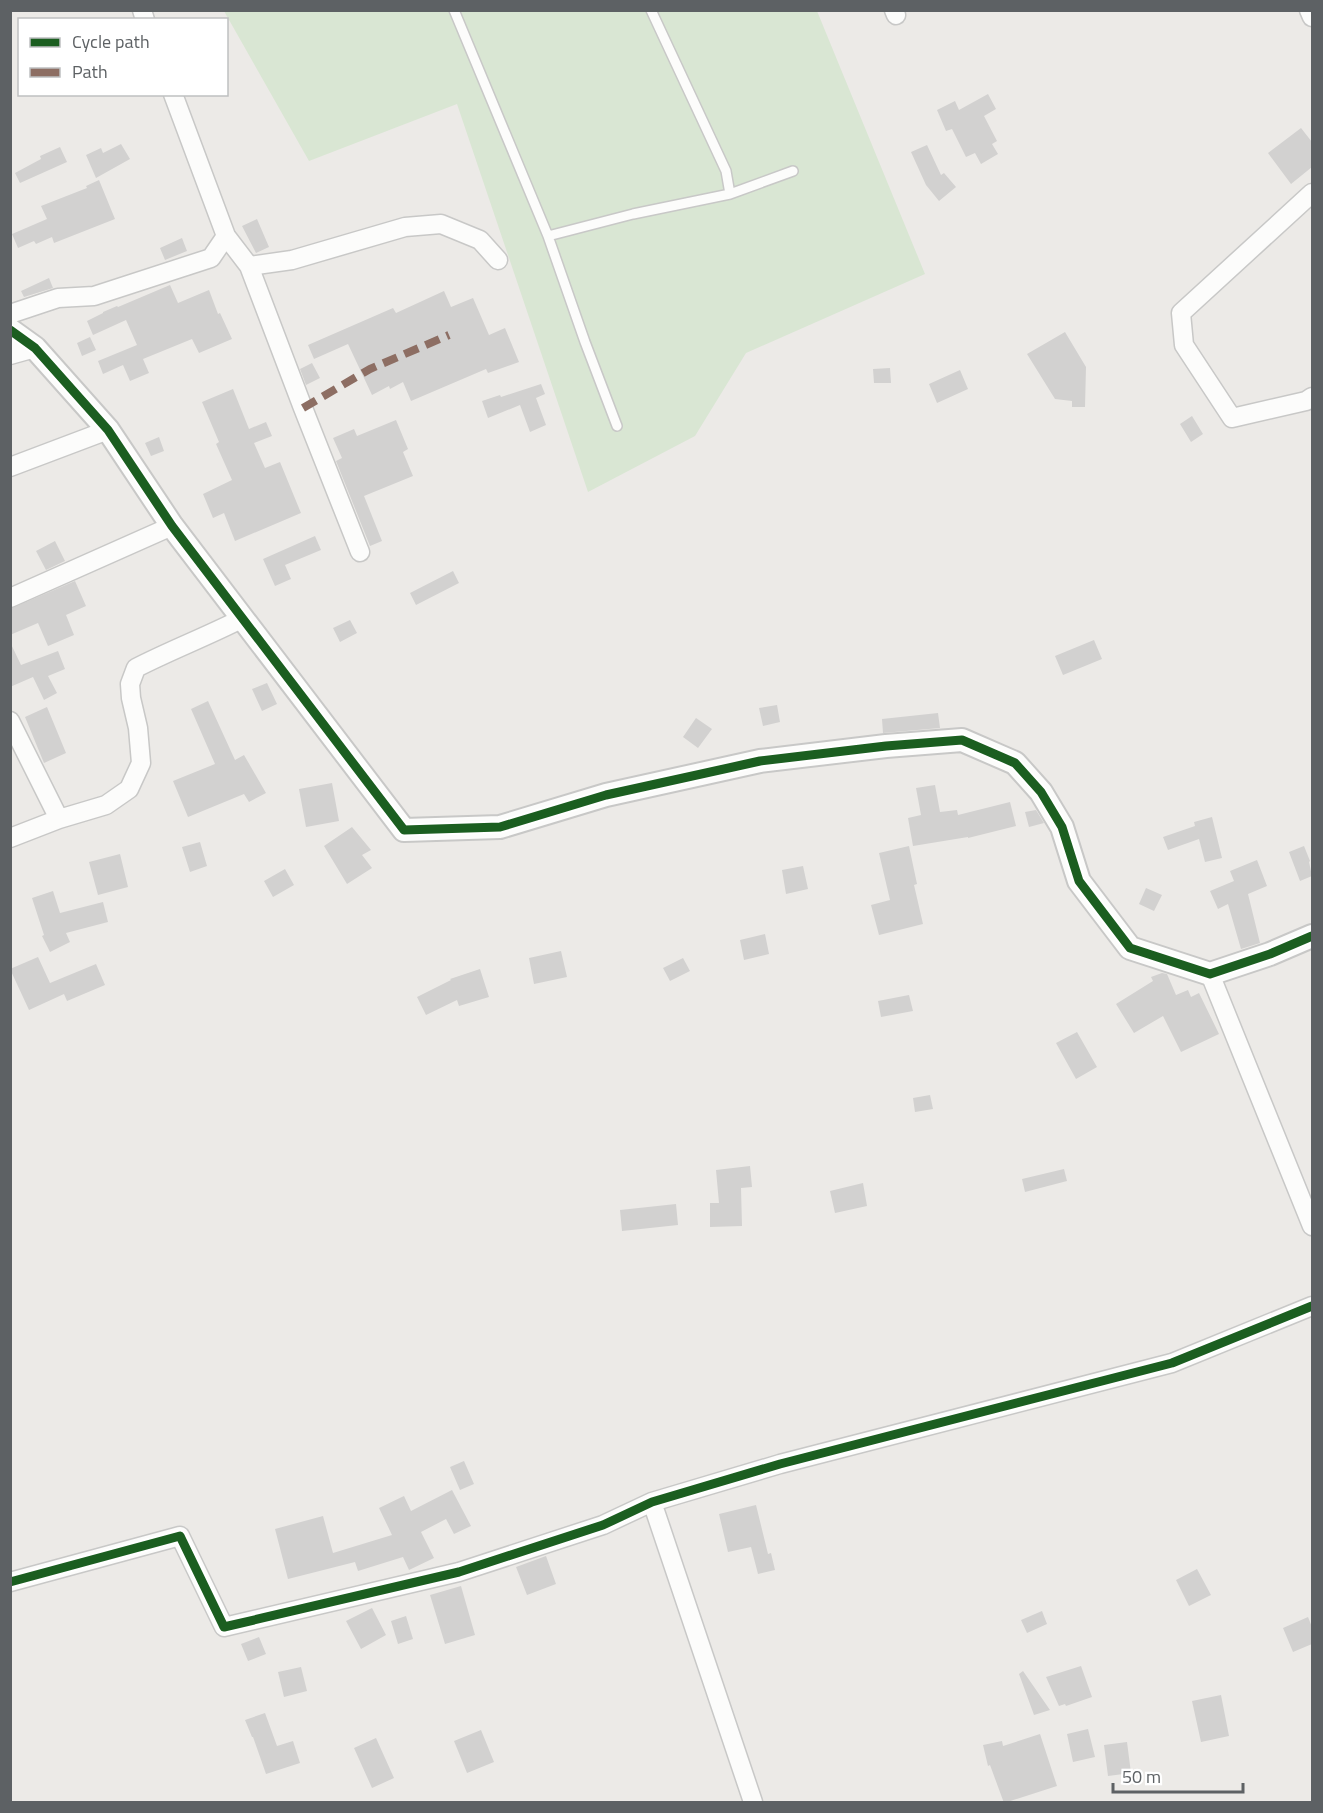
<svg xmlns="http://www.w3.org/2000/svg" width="1323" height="1813" font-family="'Titillium Web',sans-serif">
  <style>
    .green { fill: #d9e6d3 }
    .building { fill: #d2d1d0 }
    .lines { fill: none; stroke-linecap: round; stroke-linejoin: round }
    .service-casing { stroke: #c8c8c7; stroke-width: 12 }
    .minor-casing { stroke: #c8c8c7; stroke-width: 21 }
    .tertiary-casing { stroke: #c8c8c7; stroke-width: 26 }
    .service { stroke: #fcfcfb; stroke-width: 9 }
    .minor { stroke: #fcfcfb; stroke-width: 18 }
    .tertiary { stroke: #fcfcfb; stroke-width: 22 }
    .quiet { stroke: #8d6e63; stroke-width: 8; stroke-dasharray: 15 8; stroke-linecap: butt }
    .cycleway-casing { stroke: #fff; stroke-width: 13 }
    .cycleway { stroke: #1b5e20; stroke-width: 9 }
  </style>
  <rect width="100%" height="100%" fill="#eceae7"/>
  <!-- green -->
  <path class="green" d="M224,11H817L925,274L746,353L695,436L588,492L457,104L309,161Z"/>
  <!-- building -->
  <path class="building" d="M988,94L996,109L984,116L997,141L992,144L998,154L981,164L975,153L966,157L952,129L946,131L937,110L955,101L959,110Z
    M1301,128L1312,142V167L1291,184L1268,153Z
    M121,144L130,159L96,178L86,155L101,148L103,153Z
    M927,145L941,175L944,173L956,187L939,201L926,185L911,152Z
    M60,147L67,162L20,183L15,173L41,159L40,156Z
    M99,180L115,219L54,243L52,237L36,244L34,241L18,248L12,234L47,219L41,206L87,188L86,186Z
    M257,219L269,247L256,253L242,226Z
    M182,238L187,251L165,260L160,248Z
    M49,278L53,288L24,297L21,291Z
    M170,285L178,303L209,290L218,314L220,313L232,339L199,353L192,339L143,359L149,373L130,381L123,365L103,374L98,361L137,345L126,320L93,335L87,321L103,313V312L117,306L118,307Z
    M444,291L451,307L473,298L489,335L505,328L519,362L488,373L486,369L411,401L403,382L390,389L389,386L372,395L348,344L314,359L308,345L393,308L396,313Z
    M1065,332L1086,367L1085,407H1072V401L1055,399L1027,354Z
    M90,337L96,350L82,356L77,343Z
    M312,363L320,378L306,385L300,369Z
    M890,368L891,383H874L873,369Z
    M960,370L968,389L937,403L929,384Z
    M541,384L545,394L536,398L546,425L530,432L520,405L488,418L482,401L500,395L501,397Z
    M233,389L249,429L266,422L272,436L254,443L265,468L280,462L301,513L235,541L224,513L213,518L203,494L232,480L216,444L219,442L202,402Z
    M1192,416L1203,434L1191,442L1180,424Z
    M396,420L408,449L403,452L413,476L364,496L382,541L370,546L336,461L342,458L333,438L354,429L357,436Z
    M159,437L164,451L151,456L145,443Z
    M315,536L321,550L285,565L291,579L275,586L263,559Z
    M55,541L65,561L46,570L36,551Z
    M453,571L459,583L416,605L410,593Z
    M75,581L86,606L66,615L74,635L48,646L38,623L10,635V609Z
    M350,620L357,633L340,642L333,628Z
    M1094,640L1102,659L1063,675L1055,656Z
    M10,642L21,665L58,651L65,669L48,676L57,693L44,700L33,677L10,687Z
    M267,683L277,704L262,711L252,689Z
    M208,701L235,760L244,755L266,793L249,802L244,794L188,817L173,781L215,764L191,709Z
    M777,705L780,722L763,726L759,708Z
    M47,707L66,753L44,763L25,717Z
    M938,713L940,728L883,733L882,719Z
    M696,718L712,729L698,748L683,737Z
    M332,783L339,821L306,827L299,789Z
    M935,785L940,812L957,810L958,815L1010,802L1016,826L968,838V837L913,846L908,818L921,815L916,788Z
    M1036,810L1044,823L1029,827L1025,812Z
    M1212,817L1222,858L1205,862L1199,839L1168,850L1163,837L1195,826L1194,822Z
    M352,827L371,850L362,855L372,868L347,884L324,846Z
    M200,842L207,866L190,872L182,847Z
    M909,846L917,884L914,885L923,924L879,935L871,905L890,900L879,853Z
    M1304,846L1310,861L1309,862L1312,876L1300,881L1289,852Z
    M120,854L128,887L98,895L89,862Z
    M1257,860L1267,886L1248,894L1260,943L1241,949L1228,904L1218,909L1210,891L1234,881L1230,871Z
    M803,866L808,889L786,894L782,870Z
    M285,869L294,885L273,897L264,881Z
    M1146,888L1162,895L1154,911L1139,904Z
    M53,891L60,913L103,902L108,922L66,933L70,942L50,952L42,936L44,935L32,898Z
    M765,934L769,954L744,960L740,940Z
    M561,951L567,977L534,984L529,958Z
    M38,957L50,983L96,964L105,985L67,1001L64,994L29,1010L10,969Z
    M683,958L690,971L670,981L663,968Z
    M480,969L489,997L459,1006L457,1000L426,1015L417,997L451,980L450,979Z
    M1162,973L1167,974L1176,995L1188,990L1191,997L1199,993L1219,1034L1181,1052L1163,1016L1134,1033L1116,1004L1153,981L1151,977Z
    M909,995L913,1011L881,1017L878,1001Z
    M1077,1032L1097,1067L1076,1079L1056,1043Z
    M930,1095L933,1109L915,1112L913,1098Z
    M750,1166L752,1187L741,1188L742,1226L710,1227V1203H719L716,1170Z
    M1064,1169L1067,1181L1025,1192L1022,1179Z
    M863,1183L867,1206L835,1213L830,1191Z
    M676,1204L678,1225L622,1231L620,1210Z
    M464,1461L474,1484L460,1490L450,1467Z
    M452,1490L471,1526L454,1534L446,1519L421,1532L434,1558L409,1570L403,1557L358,1571L355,1562L288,1579L275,1529L323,1516L333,1553L392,1535L379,1508L404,1496L411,1511Z
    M756,1505L768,1554L771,1553L775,1570L758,1574L751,1547L728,1552L719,1514Z
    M546,1556L556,1584L527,1595L516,1567Z
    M1197,1569L1211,1595L1189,1606L1176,1580Z
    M461,1586L475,1635L445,1644L430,1595Z
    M372,1608L386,1635L361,1649L346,1621Z
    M1042,1611L1047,1624L1027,1633L1021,1620Z
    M406,1616L413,1639L398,1644L391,1621Z
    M1308,1617L1312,1627V1644L1293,1652L1283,1628Z
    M259,1637L266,1654L248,1661L241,1644Z
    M1081,1666L1092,1697L1066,1706L1065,1704L1059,1706L1046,1677Z
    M301,1667L307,1691L284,1697L278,1672Z
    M1023,1671L1050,1710L1034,1715L1019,1674Z
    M1221,1695L1229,1736L1201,1742L1192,1701Z
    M265,1713L277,1746L293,1741L300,1763L266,1774L253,1737H252L245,1720Z
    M1088,1729L1095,1757L1073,1762L1067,1734Z
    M481,1730L494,1762L467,1773L454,1741Z
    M1040,1734L1057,1786L1004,1803L990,1765L988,1766L983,1745L1002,1741L1003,1746Z
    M376,1738L394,1778L372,1788L354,1748Z
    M1127,1742L1131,1773L1108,1776L1104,1745Z"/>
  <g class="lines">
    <!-- service casing -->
    <g class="service-casing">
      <path id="service" d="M454,10L548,236L585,342L617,426
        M651,10L726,171L730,194
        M548,236L633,214L730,194L793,171"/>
    </g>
    <!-- minor casing -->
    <g class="minor-casing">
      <path id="minor" d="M142,10L145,20
        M894,10L896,15
        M1309,10L1312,17
        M173,94L226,236L249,266L303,408L360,552
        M1312,193L1181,313L1184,345L1232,418L1306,401L1312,397
        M249,266L292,260L405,227L441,224L480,240L498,260
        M10,314L58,298L94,296L211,258L226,236
        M10,355L35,348
        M10,467L108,430
        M10,598L172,526
        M10,721L59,819
        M10,838L59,819L106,805L129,789L141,763L138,728L131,698L130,684L136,668C171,650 208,636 243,618
        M1210,974L1312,1226
        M652,1502L753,1802
        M10,1582L180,1536L224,1627L459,1572L603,1525L652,1502L780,1464L1172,1363L1312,1306"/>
    </g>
    <!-- tertiary casing -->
    <g class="tertiary-casing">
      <path id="tertiary" d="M10,330L35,348L108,430L172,526L404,830L500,827L606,795L760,761L886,746L962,740L1015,763L1041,792L1062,827L1079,881L1130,948L1210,974L1270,954L1312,936"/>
    </g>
    <!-- service -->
    <use href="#service" class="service"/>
    <!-- minor -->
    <use href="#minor" class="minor"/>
    <!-- tertiary -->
    <use href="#tertiary" class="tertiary"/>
    <!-- quiet -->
    <path class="quiet" d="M303,408L370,369L449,335"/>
    <!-- cycleway casing -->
    <g class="cycleway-casing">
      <path id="cycleway" d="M10,330L35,348L108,430L172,526L404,830L500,827L606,795L760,761L886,746L962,740L1015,763L1041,792L1062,827L1079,881L1130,948L1210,974L1270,954L1312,936
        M10,1582L180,1536L224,1627L459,1572L603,1525L652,1502L780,1464L1172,1363L1312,1306"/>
    </g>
    <!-- cycleway -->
    <use href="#cycleway" class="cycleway"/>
  </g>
  <!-- border -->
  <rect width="1323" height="1813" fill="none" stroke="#5d6164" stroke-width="24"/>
  <!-- legend -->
  <rect x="18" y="18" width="210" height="78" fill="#ffffff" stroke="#bec0c1" stroke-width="1.5"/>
  <rect x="30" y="38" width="30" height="9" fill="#1b5e20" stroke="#bec0c1" stroke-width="1.5"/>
  <text x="72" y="48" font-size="18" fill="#5d6164">Cycle path</text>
  <rect x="30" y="68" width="30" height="9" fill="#8d6e63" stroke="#bec0c1" stroke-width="1.5"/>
  <text x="72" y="78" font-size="18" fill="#5d6164">Path</text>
  <!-- scale -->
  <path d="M1113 1783v9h130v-9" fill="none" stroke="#5d6164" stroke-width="3"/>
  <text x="1122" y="1783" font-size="18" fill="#5d6164" stroke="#ffffff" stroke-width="4.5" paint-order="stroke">50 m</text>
</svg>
